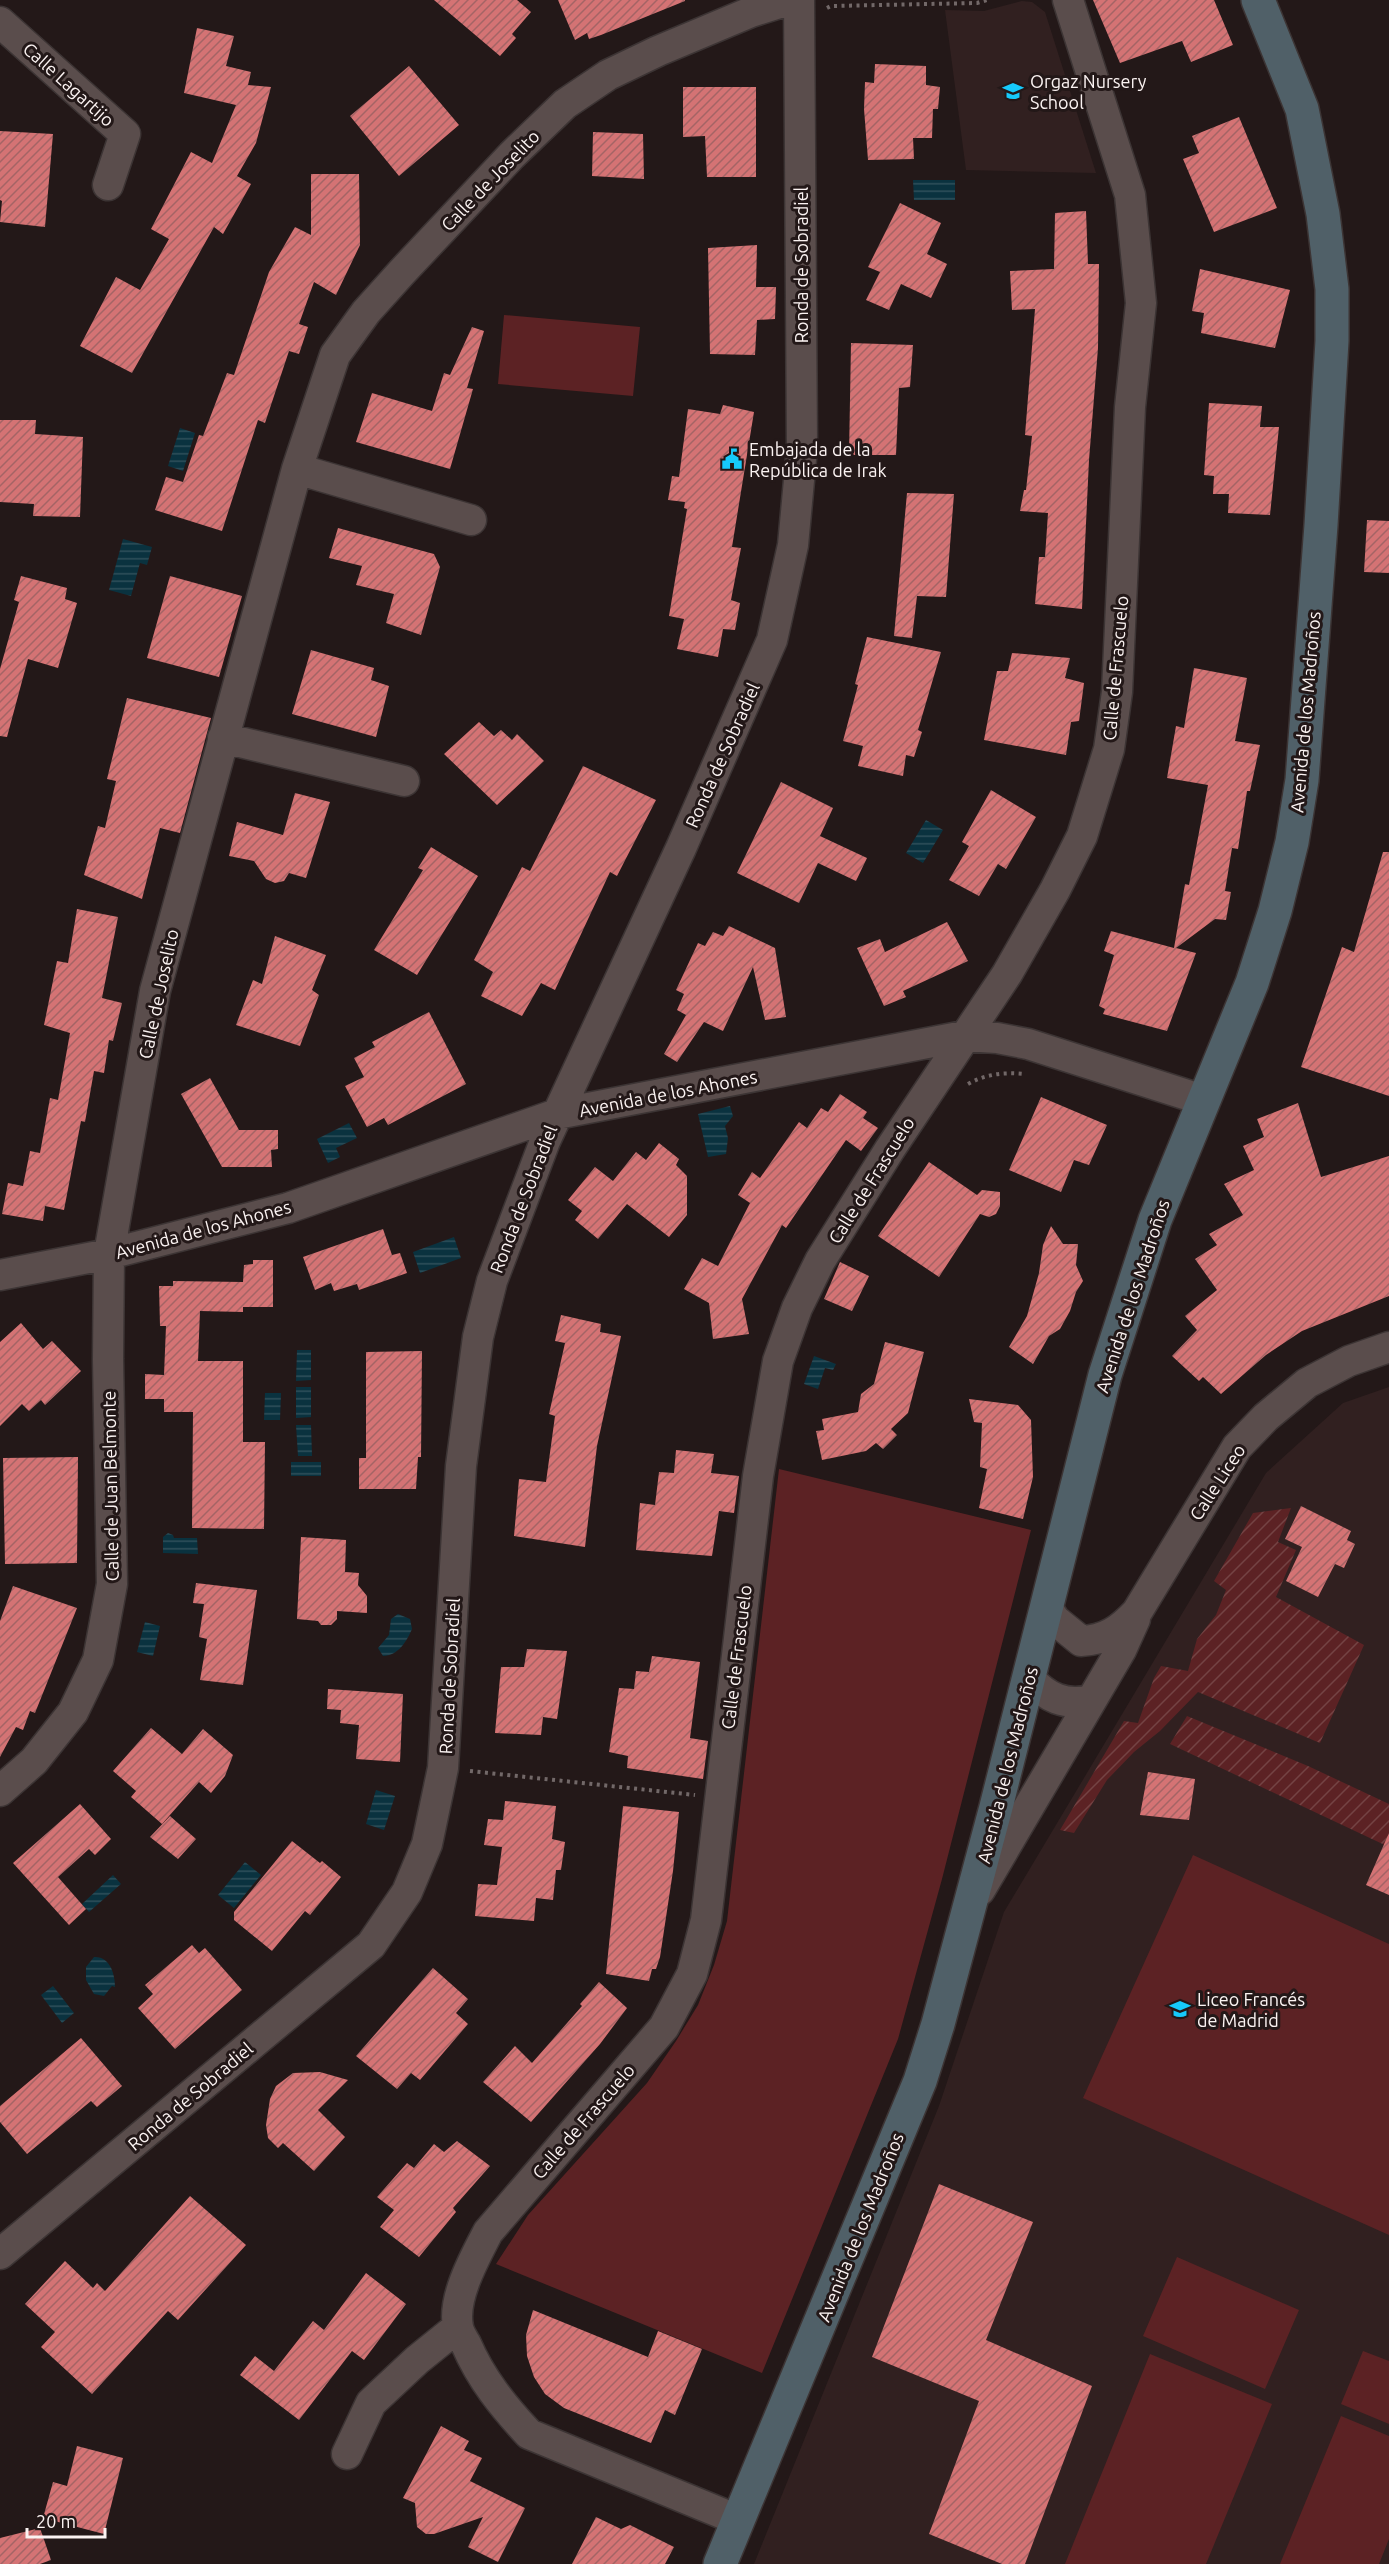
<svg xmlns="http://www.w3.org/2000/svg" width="1389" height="2564" font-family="Ubuntu,sans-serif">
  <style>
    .built { fill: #312020 }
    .garden { fill: url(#garden-furrows) }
    .pitch { fill: #5c2224 }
    .water { fill: url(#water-rules) }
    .building { fill: url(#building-hatch) }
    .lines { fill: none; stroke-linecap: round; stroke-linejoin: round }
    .street-casing { stroke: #3c3434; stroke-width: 33 }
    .secondary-casing { stroke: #3c3434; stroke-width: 36 }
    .path { stroke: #726868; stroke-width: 4; stroke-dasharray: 3 4.5; stroke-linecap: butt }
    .street { stroke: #5a4d4c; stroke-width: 30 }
    .secondary { stroke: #506068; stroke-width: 33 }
    .labels { text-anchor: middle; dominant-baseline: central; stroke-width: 6; stroke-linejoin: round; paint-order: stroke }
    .poi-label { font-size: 18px; fill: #fbf3f2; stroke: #231818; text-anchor: start }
    .street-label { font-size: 18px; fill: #fbf3f2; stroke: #231818 }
  </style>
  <defs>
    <pattern id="garden-furrows" width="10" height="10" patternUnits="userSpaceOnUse" patternTransform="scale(1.5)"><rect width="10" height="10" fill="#5c2224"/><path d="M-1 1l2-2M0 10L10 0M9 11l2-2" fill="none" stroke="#744344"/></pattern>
    <pattern id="water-rules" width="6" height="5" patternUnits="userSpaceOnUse" patternTransform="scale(1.5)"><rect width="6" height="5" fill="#0a323f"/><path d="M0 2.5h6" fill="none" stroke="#2f505b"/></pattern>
    <pattern id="building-hatch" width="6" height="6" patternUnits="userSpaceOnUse" patternTransform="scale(1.5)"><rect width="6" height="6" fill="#d47374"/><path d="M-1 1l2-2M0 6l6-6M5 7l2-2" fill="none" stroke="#a46465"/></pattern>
  </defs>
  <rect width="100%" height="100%" fill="#231818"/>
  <!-- built -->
  <path class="built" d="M1022,1L1032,2L1045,12L1096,173L966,170L945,10L984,11Z
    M1389,1387V2564H754L939,2106L1004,1912L1266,1473L1343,1403Z"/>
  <!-- garden -->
  <path class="garden" d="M1291,1508L1278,1542L1296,1550L1276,1597L1364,1645L1320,1743L1198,1692L1160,1731L1134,1752L1107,1780L1074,1833L1060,1830L1124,1721L1138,1723L1154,1678L1161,1666L1188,1671L1197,1639L1216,1615L1226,1590L1214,1581L1253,1513Z
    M1187,1716L1308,1766L1389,1804V1847L1170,1744Z"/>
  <!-- pitch -->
  <path class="pitch" d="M504,315L640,327L633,396L498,384Z
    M779,1469L1031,1530L942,1879L898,2039L762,2373L496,2264L528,2215L647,2083L676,2041L698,2005L714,1965L727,1921Z
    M1193,1855L1389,1944V2235L1083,2098Z
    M1177,2257L1299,2310L1265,2389L1143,2336Z
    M1363,2351L1389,2361V2424L1341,2404Z
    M1150,2354L1272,2404L1206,2564H1065Z
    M1341,2416L1389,2436V2539L1379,2564H1280Z"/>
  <!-- water -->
  <path class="water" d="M913,180H955V200H914Z
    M180,428L195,433L183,471L168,466Z
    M123,539L152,547L147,565L140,563L131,596L109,590Z
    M926,820L943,830L923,863L906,853Z
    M730,1106L733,1116L725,1126L728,1138L726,1154L708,1157L698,1114Z
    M349,1123L357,1138L336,1148L340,1157L328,1163L317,1139Z
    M454,1237L461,1258L420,1273L413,1252Z
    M297,1350H311V1380L296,1381Z
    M814,1356L836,1364L833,1370L825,1368L818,1389L804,1384Z
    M296,1387H311V1417L296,1418Z
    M265,1393H281L280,1420H264Z
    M296,1425H311L312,1456H298Z
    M291,1462H321V1476H291Z
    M168,1533L173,1535L174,1538H197L198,1554L163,1553V1537Z
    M398,1614L410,1619L412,1629C407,1641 398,1656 383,1656L378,1648L389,1635L391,1619Z
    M145,1622L160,1626L153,1656L137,1652Z
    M376,1790L395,1796L384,1830L366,1824Z
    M245,1862L261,1875L234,1908L218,1895Z
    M113,1875L121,1884L89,1912L82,1904Z
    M94,1957C110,1956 115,1974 115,1987L112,1986L104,1996L94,1994L86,1980V1967Z
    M53,1986L74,2013L62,2023L41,1995Z"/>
  <!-- building -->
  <path class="building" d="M434,0H517L531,12L512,34L516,38L500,56Z
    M558,0H685V1L601,35L589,39L587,33L575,40Z
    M1093,0H1214L1233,45L1191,62L1182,41L1120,63Z
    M197,28L234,36L226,66L251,72L248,85L271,87L256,143L237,176L251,184L223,234L214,227L132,373L80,346L116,277L140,290L169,239L151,229L191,152L212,163L236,105L184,93Z
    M875,64L926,66V85L940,87L938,109H933L932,138H913L914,159L868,160L864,109L865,82L874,83Z
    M409,66L459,125L399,176L350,116Z
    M683,87H756V177H707L705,136L683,137Z
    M1239,117L1277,208L1214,232L1183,159L1199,153L1192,136Z
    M0,131L53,134L45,227L0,222L2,201L0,200Z
    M593,132L643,134L644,179L592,176Z
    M311,174H359L360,245L336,295L314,282L299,324L308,327L299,354L289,351L265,423L258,420L222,531L155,510L166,477L183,482L199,435L203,436L227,373L234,375L269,272L295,227L311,235Z
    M900,203L941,223L927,254L947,264L931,298L901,284L889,310L866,300L880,272L868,267Z
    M1086,211L1088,264H1099L1098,348L1089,460L1082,609L1035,604L1039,557H1045L1048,513L1020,511L1024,490H1026L1032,436L1025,435L1035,309L1012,310L1010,271L1054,269L1055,213Z
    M757,245L756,287H776L775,319L757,320L755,355L710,354L708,248Z
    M1200,269L1290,290L1275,348L1201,333L1204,313L1192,311Z
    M472,327L484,331L467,388L473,389L450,469L356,442L372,393L432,411L444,373L450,375Z
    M851,343L913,345L910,387L899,388L896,455H849Z
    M1209,403L1262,406L1260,427H1279L1270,515L1228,513L1229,494H1213L1214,476L1204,475Z
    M723,405L754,412L732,547L741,548L731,600L740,603L735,630L723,629L718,657L677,649L684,619L669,616L687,509L684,508L685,502L668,500L672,476L679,477L688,409L720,414Z
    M0,420H36L35,434L83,437L80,517L33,516L34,504L0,502Z
    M907,493L954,494L946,597L917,596L912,638L894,636Z
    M1367,520L1389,521V573L1364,572Z
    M338,528L434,554L440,567L421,635L386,623L394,594L356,585L362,566L329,558Z
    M21,576L67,588L65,599L77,603L58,668L28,659L7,737L0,736V669L19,602L14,600Z
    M170,576L242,596L219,677L147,658Z
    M867,637L941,652L918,730L922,732L914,757L906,755L903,776L858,766L863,746L843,741L858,685L855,684Z
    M311,650L374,668L371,680L389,686L376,737L292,714Z
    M1012,653L1070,658L1065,678L1084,683L1079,721L1071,722L1066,755L984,740L997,671H1008Z
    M1194,668L1247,678L1235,741L1260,745L1250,791H1247L1238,849L1232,848L1225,891L1231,892L1226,920L1215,919L1176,948L1196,953L1167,1031L1103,1014L1105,1009L1099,1006L1114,955L1104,951L1111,931L1174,948L1185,884L1189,885L1208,785L1167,778L1176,726L1184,728Z
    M127,698L211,718L180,833L160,828L142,899L84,875L98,826L105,828L116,781L107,779Z
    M479,722L494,736L501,730L512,740L517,734L544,761L497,805L444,754Z
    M583,766L656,800L617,876L610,872L555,990L541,983L522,1016L481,996L493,972L474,960L522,867L530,871Z
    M781,782L833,808L820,836L867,858L856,881L818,863L799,903L737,873Z
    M991,790L1036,817L1006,869L998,864L979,896L949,880L969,846L962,842Z
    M295,793L330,802L306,878L289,873L284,881L275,883L266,879L254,861L229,856L237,822L283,835Z
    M431,847L478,876L417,975L374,950L423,870L418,868Z
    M1383,852H1389V1096L1301,1067L1342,947L1354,952Z
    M77,909L118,917L102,998L122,1003L113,1041L109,1040L104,1073L94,1071L85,1122L81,1121L64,1210L45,1206L43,1221L2,1214L8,1183L23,1186L30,1151L40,1153L50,1098L58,1100L70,1033L44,1025L57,961L68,963Z
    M947,922L968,961L903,991L906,997L884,1006L857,948L880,939L885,952Z
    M729,926L775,948L786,1017L765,1020L753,967L723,1031L704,1022L677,1062L664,1054L686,1015L677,1010L684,994L676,990L698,943L705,946L713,932L723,936Z
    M275,936L326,955L312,990L319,995L300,1046L236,1025L253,980L262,984Z
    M429,1012L466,1084L388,1125L384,1118L367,1127L345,1086L364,1077L354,1058L375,1047L372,1042Z
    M210,1078L239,1130H278V1149L271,1150L272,1167H222L181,1094Z
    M840,1094L867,1112L863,1118L878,1128L861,1151L846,1140L786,1228L782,1225L742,1299L749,1334L713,1339L709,1303L684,1289L702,1258L718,1266L750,1203L738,1195L752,1172L760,1178L799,1122L807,1128L821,1108L828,1112Z
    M1041,1097L1107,1125L1089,1165L1074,1160L1061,1192L1009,1170Z
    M1298,1103L1321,1177L1389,1156V1296L1302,1331L1266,1355L1221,1394L1203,1377L1199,1381L1172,1356L1197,1330L1185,1316L1217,1290L1195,1259L1217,1245L1209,1234L1243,1215L1224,1184L1254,1170L1243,1146L1264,1137L1257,1119Z
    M659,1143L679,1159L676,1165L687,1176V1215L669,1237L627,1204L598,1239L575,1220L582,1211L568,1200L595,1167L613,1181L636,1152L646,1160Z
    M929,1162L977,1195L982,1190L1000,1192V1206L996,1214L989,1217L980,1214L939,1277L878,1236Z
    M1051,1226L1063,1244H1078L1076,1265L1083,1281L1076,1292L1070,1311L1060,1329L1049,1336L1033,1364L1009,1347L1027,1316L1039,1273L1043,1245Z
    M383,1229L392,1255L400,1253L407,1273L359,1290L357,1284L334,1291L331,1283L315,1290L303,1257Z
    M253,1260H273V1307H243V1312L200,1311L198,1361H243V1442H265L264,1529L192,1528L193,1412H164V1399H145V1374L164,1375L166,1326H160L159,1286H173V1281L243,1282L244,1265L253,1264Z
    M840,1262L869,1276L852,1311L824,1299Z
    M561,1315L601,1324L600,1332L621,1336L597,1446L585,1547L514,1536L519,1479L546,1482L555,1416L549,1414L565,1343L555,1341Z
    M21,1323L43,1349L52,1341L81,1371L45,1405L41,1400L29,1411L22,1404L0,1426V1342Z
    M885,1342L924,1352L908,1413L891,1429L897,1435L883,1449L876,1443L866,1451L822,1460L816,1431L824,1430L822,1419L858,1412L861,1394L874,1384Z
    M422,1351L421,1457H418L416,1489H359V1458H366V1352Z
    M969,1399L1018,1405L1031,1420L1033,1477L1023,1519L979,1508L987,1469L980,1467L982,1423L974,1422Z
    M676,1450L714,1454L711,1473L739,1476L734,1513L719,1511L712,1556L636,1550L640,1503L655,1505L659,1472L674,1473Z
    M78,1457L77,1563L5,1564L3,1458Z
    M1301,1506L1351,1531L1347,1540L1355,1544L1344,1568L1335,1564L1318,1597L1286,1581L1302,1547L1285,1539Z
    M301,1537L346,1540L345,1572L359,1573L358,1585L367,1596V1613L337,1611V1619L331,1625H321L318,1621L297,1619Z
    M196,1583L257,1590L243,1685L200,1680L207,1639L199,1637L204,1604L193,1603Z
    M13,1586L77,1608L35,1713L30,1711L23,1730L16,1727L0,1757V1621Z
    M527,1649L567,1651L557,1719L543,1717L541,1735L495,1733L501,1667H524Z
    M652,1656L700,1662L690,1738L708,1741L703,1779L627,1768L628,1756L609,1752L619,1688L634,1689L636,1671L649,1672Z
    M328,1689L403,1694L400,1762L356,1759L359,1725L340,1723L341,1710L327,1709Z
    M151,1728L182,1754L203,1729L233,1755L225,1776L211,1793L199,1782L162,1824L131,1797L136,1791L113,1771Z
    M1148,1772L1195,1779L1189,1820L1140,1815Z
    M505,1801L556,1806L552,1839L565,1842L561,1870H556L553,1900L536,1898L534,1921L475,1916L478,1884L497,1885L502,1847L484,1845L488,1819L503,1820Z
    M80,1804L111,1839L95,1855L89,1849L58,1877L86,1909L69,1925L13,1863Z
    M623,1806L679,1812L673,1871L660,1957L656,1969H652L649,1981L606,1974Z
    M170,1816L196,1839L178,1859L150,1837Z
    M1389,1833V1895L1366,1885Z
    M292,1841L320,1863L322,1861L341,1877L310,1915L305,1911L272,1951L234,1920V1912Z
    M192,1945L199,1953L205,1948L242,1990L175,2049L138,2008L153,1994L145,1985Z
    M433,1968L468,1999L456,2013L468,2024L420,2080L411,2073L397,2089L356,2056Z
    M599,1982L627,2008L600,2044L531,2122L483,2082L515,2046L532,2063L582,2006L580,2004Z
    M81,2038L122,2086L97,2107L91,2101L27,2154L0,2122V2106Z
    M320,2072L348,2080L318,2110L345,2137L314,2171L283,2143L278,2148L268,2138L266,2125L270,2099L276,2086L293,2073Z
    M457,2141L490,2166L453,2208L456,2212L419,2257L380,2227L394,2210L377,2197L407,2163L414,2168L434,2144L444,2152Z
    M939,2184L1033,2222L986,2340L1092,2386L1025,2564H1002L929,2534L979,2401L872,2357Z
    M190,2196L246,2245L178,2320L168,2311L92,2394L41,2347L55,2332L25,2304L65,2261L93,2288L97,2283L105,2291Z
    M366,2273L406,2304L364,2360L352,2351L299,2420L240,2375L255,2356L274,2371L313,2321L324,2330Z
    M533,2310L648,2357L658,2331L702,2349L675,2415L665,2410L651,2443L564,2408L545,2394L534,2377L527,2356L526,2335Z
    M441,2426L469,2441L464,2450L482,2458L470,2481L525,2508L498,2562L468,2547L483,2517L434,2534H426L417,2527L415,2503L403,2498Z
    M77,2446L123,2458L104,2534L43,2518L53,2482L67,2486Z
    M596,2517L621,2529L630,2525L674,2547L665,2564H572Z
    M40,2528L51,2560L40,2564H0V2538Z"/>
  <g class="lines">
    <!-- street casing -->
    <g class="street-casing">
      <path id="street" d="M0,22L125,134L108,185
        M297,469L471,520
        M223,738L404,781
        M0,1275L109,1254L288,1208L557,1114L964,1036L997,1038L1028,1044L1203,1100
        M1047,1608L1055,1620L1081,1641C1106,1640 1120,1630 1137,1612L1237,1447L1266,1417L1307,1383L1349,1361L1389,1347
        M1029,1678C1047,1698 1065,1706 1091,1700
        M0,1791L34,1761L73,1712L98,1660L112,1584L108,1359L109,1254L155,991L297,469L335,355L366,312L402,272L512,155L565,104L608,75L658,51L751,12L789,0
        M980,1890L1121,1650L1135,1619
        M0,2254L371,1945L407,1892L427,1844L443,1768L461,1466L478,1337L492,1281L545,1141L681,848L772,640L793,545L802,448L799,0
        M347,2454L371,2403L417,2360L458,2327
        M738,2520L529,2434C503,2406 481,2379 466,2344C463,2339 459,2333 458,2327C452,2298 475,2257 488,2232L664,2027L692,1974L706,1920L758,1476L778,1361L797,1308L820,1261L890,1149L1007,974L1055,890L1082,836L1109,749L1117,692L1130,407L1141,303L1130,195L1068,0"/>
    </g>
    <!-- secondary casing -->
    <g class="secondary-casing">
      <path id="secondary" d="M720,2564L920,2081L938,2024L996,1807L1105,1375L1155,1220L1252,983L1275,911L1292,842L1302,780L1321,525L1332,341V289L1323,214L1302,109L1258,0"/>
    </g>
    <!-- path -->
    <path class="path" d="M827,8L831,6L977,3L987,0
      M968,1084C986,1074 1004,1072 1024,1074
      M470,1771L695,1795"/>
    <!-- street -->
    <use href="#street" class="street"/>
    <!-- secondary -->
    <use href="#secondary" class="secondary"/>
  </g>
  <!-- icons -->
  <defs>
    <g id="school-bare" transform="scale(1.62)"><path d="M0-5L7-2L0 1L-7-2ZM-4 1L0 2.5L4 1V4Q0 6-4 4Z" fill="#16cafb" stroke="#231818" stroke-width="2.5" paint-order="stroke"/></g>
    <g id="civic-bare" transform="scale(1.62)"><path d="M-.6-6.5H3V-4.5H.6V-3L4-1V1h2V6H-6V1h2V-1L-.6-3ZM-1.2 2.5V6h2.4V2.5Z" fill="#16cafb" stroke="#231818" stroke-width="2.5" paint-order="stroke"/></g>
  </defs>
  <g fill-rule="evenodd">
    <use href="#school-bare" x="1013" y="91"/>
    <use href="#civic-bare" x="732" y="459"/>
    <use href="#school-bare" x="1180" y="2009"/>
  </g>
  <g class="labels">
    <!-- poi labels -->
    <g class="poi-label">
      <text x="1030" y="81">Orgaz Nursery<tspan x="1030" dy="21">School</tspan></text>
      <text x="749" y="449">Embajada de la<tspan x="749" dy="21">República de Irak</tspan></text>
      <text x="1197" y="1999">Liceo Francés<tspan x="1197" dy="21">de Madrid</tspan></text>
    </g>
    <!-- street labels -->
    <g class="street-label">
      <text transform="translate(69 84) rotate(42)">Calle Lagartijo</text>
      <text transform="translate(490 180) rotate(-46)">Calle de Joselito</text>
      <text transform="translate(801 265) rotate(-90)">Ronda de Sobradiel</text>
      <text transform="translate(1115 668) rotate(-85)">Calle de Frascuelo</text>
      <text transform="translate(1305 712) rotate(-85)">Avenida de los Madroños</text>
      <text transform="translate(722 755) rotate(-66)">Ronda de Sobradiel</text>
      <text transform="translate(158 994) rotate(-78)">Calle de Joselito</text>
      <text transform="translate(668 1093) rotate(-11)">Avenida de los Ahones</text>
      <text transform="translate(871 1180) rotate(-58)">Calle de Frascuelo</text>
      <text transform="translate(523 1199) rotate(-69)">Ronda de Sobradiel</text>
      <text transform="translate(203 1229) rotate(-15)">Avenida de los Ahones</text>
      <text transform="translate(1132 1296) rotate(-72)">Avenida de los Madroños</text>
      <text transform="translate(1217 1482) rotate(-57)">Calle Liceo</text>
      <text transform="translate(110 1486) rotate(-91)">Calle de Juan Belmonte</text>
      <text transform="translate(736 1657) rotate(-83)">Calle de Frascuelo</text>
      <text transform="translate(449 1676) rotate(-87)">Ronda de Sobradiel</text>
      <text transform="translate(1007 1765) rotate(-76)">Avenida de los Madroños</text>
      <text transform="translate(190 2096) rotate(-40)">Ronda de Sobradiel</text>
      <text transform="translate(583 2121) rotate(-49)">Calle de Frascuelo</text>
      <text transform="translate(860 2227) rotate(-68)">Avenida de los Madroños</text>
    </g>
  </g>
  <!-- scale -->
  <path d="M27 2528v9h78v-9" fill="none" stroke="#fbf3f2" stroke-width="3"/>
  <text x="36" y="2528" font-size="18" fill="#fbf3f2" stroke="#231818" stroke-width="4.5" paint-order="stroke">20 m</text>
</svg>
